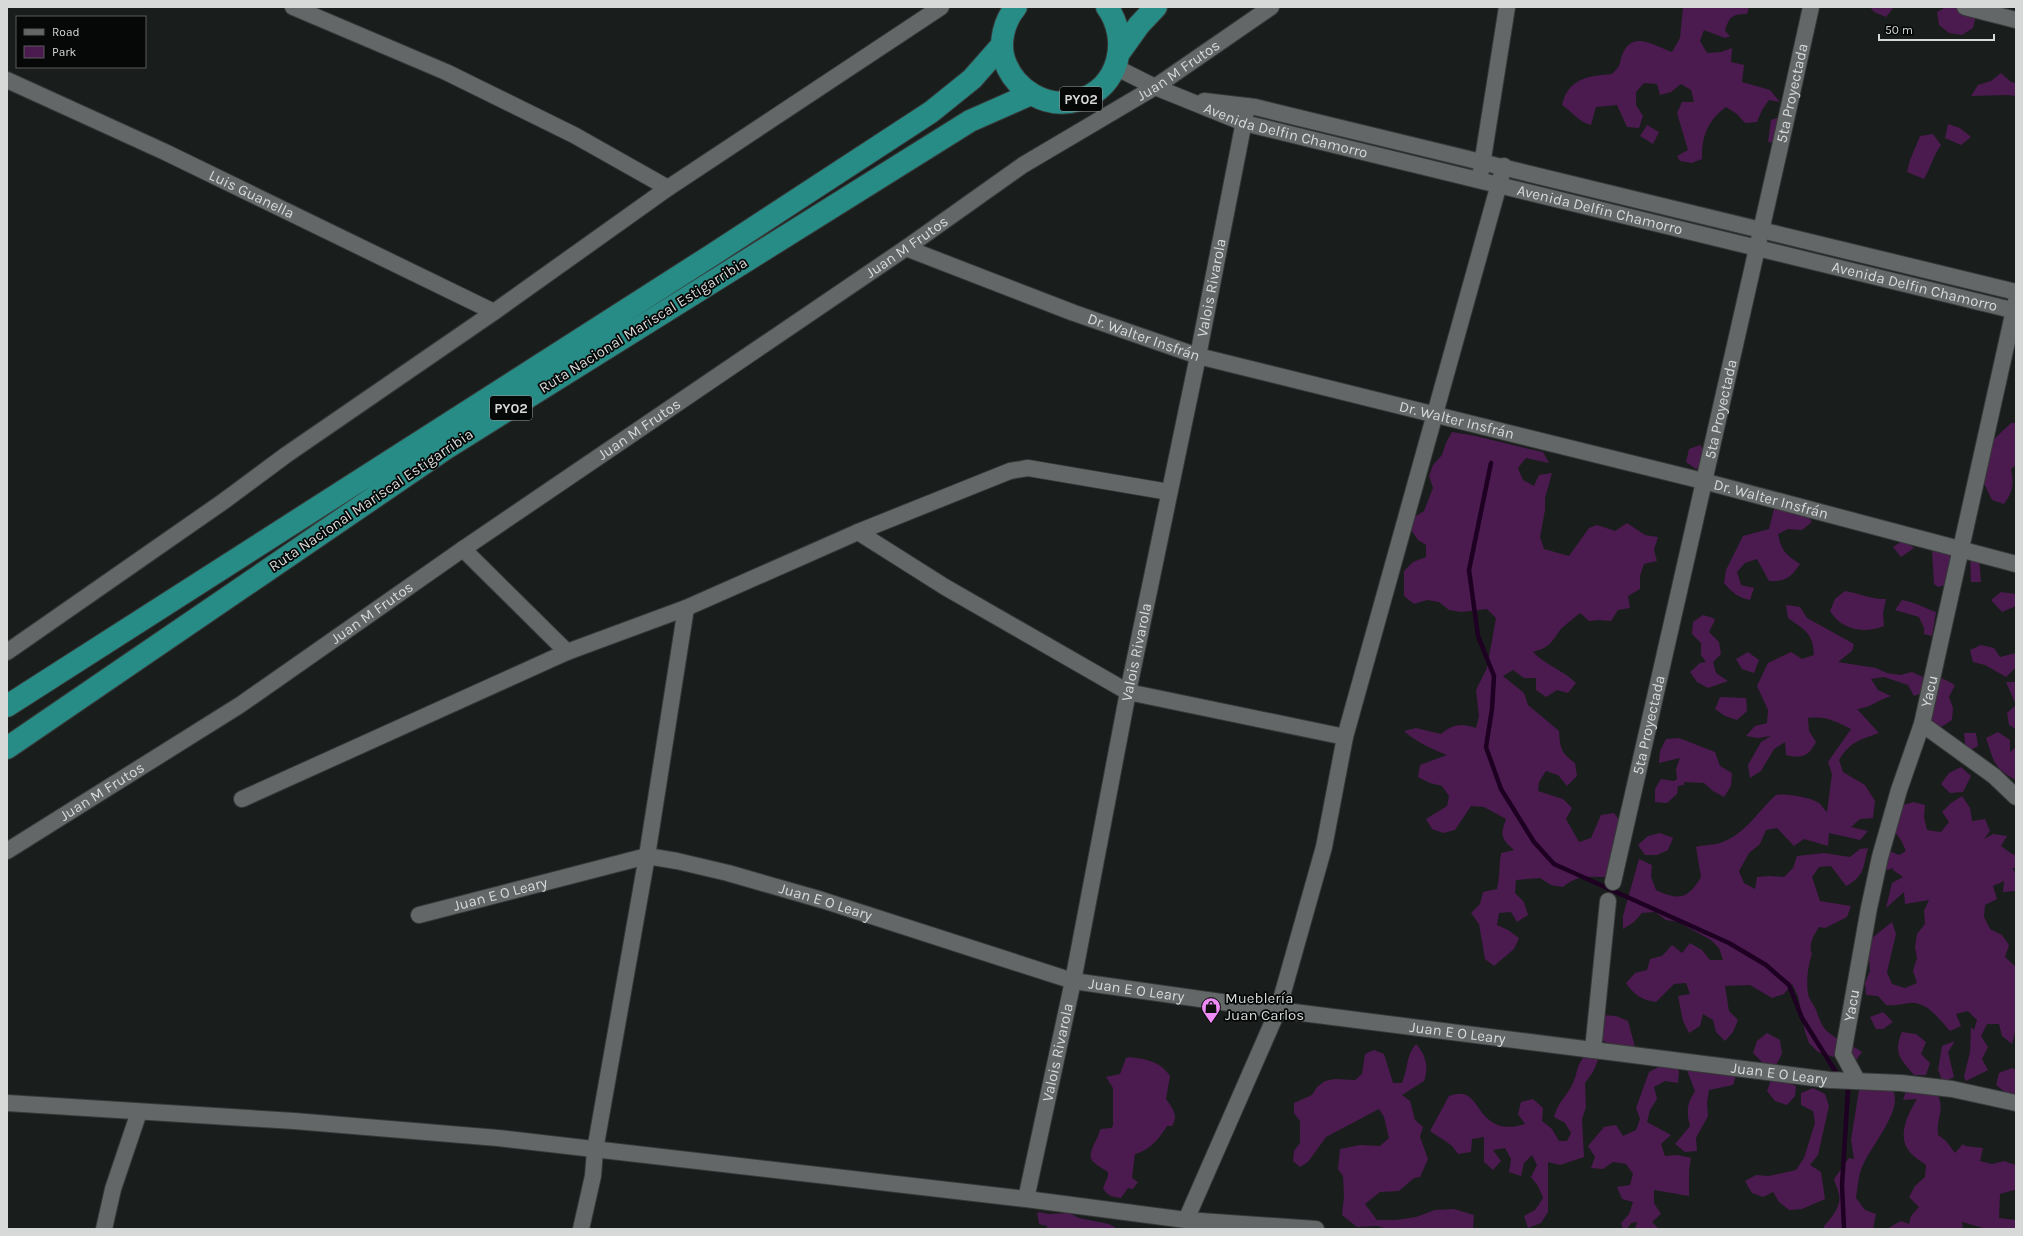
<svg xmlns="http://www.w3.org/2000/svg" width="2023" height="1236" font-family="Karla,sans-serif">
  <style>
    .green { fill: #4b1b4f }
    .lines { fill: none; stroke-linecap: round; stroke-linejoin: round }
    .stream { stroke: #1e0022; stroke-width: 4.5 }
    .minor-casing { stroke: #373939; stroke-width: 18 }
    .trunk-casing { stroke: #373939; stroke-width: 24 }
    .minor { stroke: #636767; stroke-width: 16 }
    .trunk { stroke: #278b86; stroke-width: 22 }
    .labels { text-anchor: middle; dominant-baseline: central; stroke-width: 3.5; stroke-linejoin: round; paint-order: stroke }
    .shield { fill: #060707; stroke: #989a9a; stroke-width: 1 }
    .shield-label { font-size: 14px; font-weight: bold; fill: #d7d9d9 }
    .street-label { font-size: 15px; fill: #d7d9d9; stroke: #060707 }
    .poi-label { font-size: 15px; fill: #d7d9d9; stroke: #060707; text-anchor: start }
  </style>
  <rect width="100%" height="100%" fill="#191d1c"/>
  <!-- green -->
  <path class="green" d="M1683,7H1749L1747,14C1732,14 1729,17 1725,31L1730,36L1725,38L1704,30L1700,41L1707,53L1721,52L1732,48L1731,62L1744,65L1742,82L1770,90L1780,102L1769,100L1762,110L1757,122L1745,123L1737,114L1726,107C1708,120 1701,137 1702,159L1692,163L1680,161L1677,156L1688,150L1677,113L1682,102H1694L1691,90L1681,84L1671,92L1660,95L1657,84L1644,83L1636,92V105L1643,116L1639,128L1627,127L1617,105L1596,107L1591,125C1577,121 1574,113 1562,105C1568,79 1587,76 1612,74C1623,63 1618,65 1623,53C1633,30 1655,46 1672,52L1680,38Z
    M1870,7H1894L1886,17L1874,12Z
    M1946,7H1969L1976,16L1973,28L1962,35L1949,33L1939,25L1937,12Z
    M2001,73L2011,82L2016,83V96L2007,95L1971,96L1978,85L1991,81Z
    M1783,116L1794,123L1790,135L1781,144L1768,142L1771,120Z
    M1948,124L1960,128L1971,137L1961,145L1945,138Z
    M1647,125L1659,132L1653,144L1640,136Z
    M1933,134L1941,145C1933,156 1931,167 1924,179L1907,172L1910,160L1920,136Z
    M2011,423H2016V465L2011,469C2014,484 2013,492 2004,504L1992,500L1981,477L1993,440Z
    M1452,432C1483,436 1513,446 1543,452L1549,463L1526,458L1518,468L1523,480L1534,486L1539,475L1552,473L1545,498V510L1540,537L1544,549L1569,556L1589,528L1597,525L1615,531L1627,523L1645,535L1658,537L1654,550L1657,561L1644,564L1640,576V589L1628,596L1630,608L1618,610L1611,621L1599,620L1589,621L1580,613C1574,618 1567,623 1561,629C1551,642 1551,647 1533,652C1545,665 1563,670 1576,683L1568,693L1557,690L1546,697L1536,690V678H1524L1513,670L1503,676L1524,693L1528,705L1559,731C1560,748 1561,753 1575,763L1577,776L1567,786L1558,775L1546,771L1539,782L1538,791L1563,799L1572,808L1566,819L1579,842L1591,838L1601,815L1614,813L1622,824L1615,834V847L1608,877C1589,877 1578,874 1563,887L1551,885L1540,878L1516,880L1515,893L1524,902L1528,915L1517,922L1511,912L1499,913L1497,925L1508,930L1519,938L1514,949L1494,966L1485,959L1479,924L1471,913L1480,904L1483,892L1497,889C1500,877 1499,865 1501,853L1514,850C1501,839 1500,835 1506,819L1484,807L1471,806L1455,830L1443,833L1432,829L1426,819L1447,806L1449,796L1442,786L1430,783L1418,777L1420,765L1447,755C1432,749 1416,742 1404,731L1416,728L1441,734C1453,724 1461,723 1476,728L1479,716L1476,690L1487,668L1496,618L1487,609L1461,612L1449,610L1439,602L1427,600L1414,604L1404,596V571L1413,562L1426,557V545L1418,540L1411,530L1413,518L1424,511L1433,488L1429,476L1433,465L1442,455L1446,443Z
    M1700,445L1706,453L1701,467L1696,469L1686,462L1689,449Z
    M1775,505L1804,510L1812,522L1802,530L1788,529L1778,534C1781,550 1786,555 1800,564C1791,578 1784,582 1769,581L1757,559L1745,563L1737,572L1741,585L1754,588L1750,600C1738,598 1732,592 1724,583L1726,570L1743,536L1769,529Z
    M1904,540L1914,548L1901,557L1893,547Z
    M1942,549L1951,556L1952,583L1938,587L1934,584L1932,551Z
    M1979,556L1981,582H1971L1970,557Z
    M1845,591C1859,593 1872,600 1886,599L1883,613L1884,626C1863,634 1842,630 1830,611L1835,599Z
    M2001,592L2016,594V606L2002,612L1991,600Z
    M1902,600C1914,602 1925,608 1936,612L1932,636L1924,634V628L1919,617L1895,610Z
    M1786,605L1800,607L1807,618L1854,644L1852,651L1838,662L1876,668L1887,673L1900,675L1912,672L1923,677L1922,693L1914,696L1908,685L1884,677L1871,679L1878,690L1891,696C1878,700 1870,708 1857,709L1879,733C1859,740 1850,742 1839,760L1843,772L1865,785L1875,801L1873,818L1860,819L1851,827L1868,831L1860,840L1829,833L1828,846L1804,839L1794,846L1777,828L1766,830L1760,844L1749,853L1739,871L1744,883L1755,889L1757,877L1770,876L1784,877L1793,868L1797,856L1824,853L1850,857L1860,849L1868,848C1863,867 1865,876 1846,886L1831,866L1819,867L1812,877L1820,901L1851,906L1847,917L1825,928L1819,927C1814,935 1808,944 1812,954C1808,965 1806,981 1808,994C1809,999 1814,1005 1816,1010C1819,1018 1821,1026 1828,1032C1838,1041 1851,1044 1862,1052L1854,1063L1818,1052L1809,1043L1805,1032L1798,996L1792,984L1784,994L1772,998L1750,985L1725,986L1729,1011L1738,1020L1733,1032L1725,1041L1716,1032L1713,1020L1703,1014L1700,1026L1689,1033L1683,1021L1678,996L1690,994L1686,983L1674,984L1656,1002C1642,1000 1634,995 1626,983L1635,973L1647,970L1650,959L1662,956L1672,945L1682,953L1690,943L1702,950L1710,960H1723L1719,948L1711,940L1678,922L1666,920L1655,912L1642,913L1634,922L1623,929V916L1639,859L1652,865L1651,877L1656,890C1679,901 1688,899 1701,877L1696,847C1703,845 1713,845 1720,843C1746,834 1757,812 1776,795C1786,793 1810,797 1819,803C1822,805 1824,810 1827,812L1832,774L1828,762L1851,729C1834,721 1827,716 1808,718L1809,731L1816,742C1809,756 1802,759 1786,755L1785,742L1774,749L1761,771L1750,778L1748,765L1761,742L1771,736L1758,738L1746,736L1755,726L1767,723L1768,710L1757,686L1768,663L1791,652L1802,659L1814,655C1813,633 1805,630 1788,618Z
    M1703,615L1713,618L1715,620L1709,632L1719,642L1721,654L1713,662L1716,673L1728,681L1708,688L1697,682L1690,672L1700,663L1706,662L1701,655V643L1692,634L1693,622Z
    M1981,645L1994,648L2000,657L2016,653V667L2006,677L1985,665L1973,662L1970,650Z
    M1748,652L1759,660L1754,673L1742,669L1736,659Z
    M1942,678L1955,685L1949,697L1953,708L1952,720L1941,727H1929L1936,702L1935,690Z
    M2006,682H2016V729L2009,725L2007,713L2016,705Z
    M1720,697L1746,698L1747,711L1737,720L1725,716L1715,709Z
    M1998,732L2010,740V752L2016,747V780C1993,768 1994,761 1986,738Z
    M1964,733H1976L1978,746L1966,752Z
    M1679,738L1715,752L1720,766L1732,773L1731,786L1724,797L1713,791L1704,783L1684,782V785L1678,786L1677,794L1667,803L1655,802V789L1661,779L1674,781L1677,779L1676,769L1680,758L1659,763L1660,751L1666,739Z
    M1961,767L1971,776L1963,792L1950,793L1941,784L1949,773Z
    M1962,796L1970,808L1972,821L1985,819L1990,831L1984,839L1993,834L2007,836L2001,846L2012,854L2016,855V868H2012L2016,874L2015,891L2003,892L2004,881L1993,886L1997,899L1985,905L1984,917L1990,929L2002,935L2009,945L2005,957L2016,967V1028L2012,1044L2002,1036L1999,1024H1987L1981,1036L1988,1047L1982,1059L1988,1070L1966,1081L1964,1077L1970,1052L1971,1027L1974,1030L1977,1020L1968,1011L1956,1014L1961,1026L1950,1031C1939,1019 1927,1001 1909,1003C1901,1004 1895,1006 1886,1005L1878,996L1866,995L1865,983L1870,971L1869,959L1864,947L1872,938L1892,922L1896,934L1887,972L1892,984L1905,988L1917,983L1913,971L1917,958L1915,947L1917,934L1925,924L1924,911L1929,900L1905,904L1904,892L1886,908L1892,883L1903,877L1893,870V868L1887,870L1885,849L1899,855L1906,851L1901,840L1893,830L1900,819V806L1913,802L1925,805L1924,817L1927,830L1941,832L1949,822L1942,812L1951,803Z
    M1660,833L1673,838L1668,850L1657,855H1645L1638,845L1648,836Z
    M1883,1012L1893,1022L1883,1029H1876L1870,1017Z
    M1602,1015L1616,1016L1628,1021L1635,1047L1613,1045L1601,1040Z
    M1902,1032L1916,1034L1926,1042L1921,1054L1930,1063L1926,1075H1914C1900,1059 1893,1053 1902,1032Z
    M1767,1033L1780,1040L1782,1054L1776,1065L1764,1064L1753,1053L1757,1041Z
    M1955,1041L1948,1052L1954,1077L1943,1082L1938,1070L1942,1046Z
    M1416,1044C1426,1055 1429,1067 1424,1081L1402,1095L1410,1101L1415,1120L1423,1127L1420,1137L1428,1159L1420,1177L1414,1178L1399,1191L1380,1192L1365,1204L1377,1220H1396L1416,1217L1435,1210L1454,1209L1474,1215L1473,1229H1388L1377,1226L1357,1227L1342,1215L1344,1196L1343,1176L1338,1169L1340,1149L1360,1145L1380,1146L1389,1138L1384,1117L1379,1109L1326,1137L1308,1162L1300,1167L1293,1161L1294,1151L1300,1143V1121L1294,1113V1103L1312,1095L1317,1087L1325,1081L1335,1079L1355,1080L1362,1074L1365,1054L1374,1050L1384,1054L1393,1083H1402C1408,1069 1406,1055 1416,1044Z
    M1589,1052L1598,1060L1593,1072L1585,1083L1586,1107L1582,1119L1584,1157L1560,1165L1548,1162V1212L1541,1223L1528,1228L1524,1216L1535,1210L1543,1198L1538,1186L1531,1177L1537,1165L1532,1155L1524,1163L1521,1176L1509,1172L1511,1159L1505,1148L1493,1150L1501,1161L1493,1170L1484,1162V1137L1472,1139L1471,1152L1458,1154C1451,1142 1442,1140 1430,1131L1449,1096C1453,1095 1458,1093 1462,1094C1481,1095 1480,1138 1525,1124L1518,1114L1521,1102L1533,1099L1543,1108L1542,1121L1552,1129L1559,1141H1567L1571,1133L1565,1123L1554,1117C1558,1102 1566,1097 1572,1085C1580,1069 1574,1066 1589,1052Z
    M1129,1057C1146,1059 1160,1061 1170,1076L1166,1099C1172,1108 1179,1115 1172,1126H1167C1159,1139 1150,1150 1135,1154L1132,1178L1138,1182L1133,1189L1128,1188L1121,1198C1113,1197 1107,1196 1103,1188L1108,1176V1172C1090,1160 1086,1161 1096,1140C1099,1136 1098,1132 1101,1129L1111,1128L1113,1126V1088L1106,1077L1120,1074L1126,1058Z
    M1673,1059L1679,1071L1678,1083L1665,1081L1654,1087L1657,1099L1650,1110L1647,1122L1671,1135L1661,1144L1665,1156L1678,1155L1691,1158L1689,1171V1196L1654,1190V1203L1661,1214L1652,1222L1659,1229H1635L1637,1222L1631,1223L1627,1229H1623L1621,1223L1629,1214L1633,1202L1622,1199L1617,1187L1630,1185L1633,1174L1626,1164L1613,1162L1603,1169L1591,1168L1595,1157L1588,1146L1604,1127L1616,1125L1623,1136L1636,1130L1640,1119L1636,1108L1649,1072Z
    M1686,1068L1737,1073L1733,1085L1709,1090L1707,1103L1708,1116L1696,1138L1697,1151L1685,1152L1675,1144L1690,1126C1686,1111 1687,1104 1695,1091Z
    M2012,1068L2016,1070V1094L2006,1093L1996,1085L1999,1073Z
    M1863,1078L1886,1083C1889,1086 1892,1090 1894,1093C1901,1112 1870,1148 1863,1165C1858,1175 1858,1187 1856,1198L1865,1210L1876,1214L1873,1229H1824V1226C1831,1218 1842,1206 1839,1194C1838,1189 1835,1184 1834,1179L1849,1158L1854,1159L1851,1140L1859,1090Z
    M1771,1080L1784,1081L1796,1086L1795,1096L1787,1105L1775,1101L1767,1091Z
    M1907,1087L1933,1089C1948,1106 1936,1115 1938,1135L1946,1141L1955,1153L1963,1144L1965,1146L1983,1148L1980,1161L1992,1164L2004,1161L2016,1165V1191L2014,1190L2000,1194L1999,1218L2016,1220V1229H1987L1962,1222L1963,1229H1889L1890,1227L1901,1221L1909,1224L1911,1216L1919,1207L1909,1197L1915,1186L1925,1177L1926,1165C1919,1160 1911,1155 1907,1148C1898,1133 1909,1112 1917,1099L1903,1100Z
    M1813,1088L1825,1094L1829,1106L1818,1155L1810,1165L1821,1172L1825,1199L1802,1209L1789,1210L1779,1202L1773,1192L1763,1197L1752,1193L1745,1181L1756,1175L1769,1176L1796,1170L1804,1158L1815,1123L1813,1111L1801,1105V1093Z
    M1039,1212L1049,1214L1069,1213L1079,1218L1109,1224L1118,1229H1047V1226L1039,1224L1037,1213Z"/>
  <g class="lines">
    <!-- stream -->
    <path class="stream" d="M1491,463L1469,570L1478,636L1494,676L1492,709L1486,747L1501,789L1534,842L1554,864L1729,943L1766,965L1789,985L1802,1018L1839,1077
      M1844,1085L1848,1090L1842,1185L1844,1229"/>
    <!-- minor casing -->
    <g class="minor-casing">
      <g id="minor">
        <path d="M293,7L446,72L574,135L668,188"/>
        <path d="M1965,7L2016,20"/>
        <path id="s1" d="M1115,67L1155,87L1244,123L2016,311"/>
        <path id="s2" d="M7,80L165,152L494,312"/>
        <path d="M1204,101L1255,107L2016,292"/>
        <path d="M1481,171L1507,7"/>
        <path id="s3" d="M906,248L1074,313L1198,356L1703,481L2016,564"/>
        <path d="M858,532L945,587L1128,692L1345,737"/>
        <path d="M463,549L567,652"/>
        <path d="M7,652L224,501L286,455L494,312L668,188L941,7"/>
        <path d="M1922,724L1994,776L2016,797"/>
        <path d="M242,799L567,652L686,608L858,532L1010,471L1028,468L1169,492"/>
        <path id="s4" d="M7,851L240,705L463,549L906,248L1023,165L1155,87L1271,7"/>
        <path id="s5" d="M1613,882C1679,590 1747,299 1811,7"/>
        <path id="s6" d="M419,915L647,856L677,861L728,873L822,900L1073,981L1278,1010L1830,1080L1901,1083L1952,1089L2016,1103"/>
        <path d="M1593,1050L1608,901"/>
        <path id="s7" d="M1857,1080L1843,1054L1869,908L1880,857L1899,790L1922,724L2016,301"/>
        <path d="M7,1103L294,1121L498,1138L1026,1199L1186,1220L1316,1229"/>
        <path id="s8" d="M1026,1199L1073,981L1128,692L1198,356L1247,106"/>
        <path d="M1186,1220L1278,1010L1324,847L1345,737L1504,166"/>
        <path d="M104,1229L113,1189L139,1112"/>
        <path d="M581,1229L593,1176L595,1150L647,856L686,608"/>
      </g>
    </g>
    <!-- trunk casing -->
    <g class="trunk-casing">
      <path id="trunk" d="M1016,7C1004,21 999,42 1004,59C1014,90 1047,110 1079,100C1120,87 1130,39 1107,7
        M1119,53L1139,25L1156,7
        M7,706L712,255L931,112L972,79L1002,45
        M7,748L445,449L970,121L1031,94"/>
    </g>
    <!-- minor -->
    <use href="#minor" class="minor"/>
    <!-- trunk -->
    <use href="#trunk" class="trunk"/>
  </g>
  <!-- icons -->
  <defs>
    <g id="shop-pin" transform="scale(1)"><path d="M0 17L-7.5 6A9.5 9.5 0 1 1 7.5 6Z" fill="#ef8bf7" stroke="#060707"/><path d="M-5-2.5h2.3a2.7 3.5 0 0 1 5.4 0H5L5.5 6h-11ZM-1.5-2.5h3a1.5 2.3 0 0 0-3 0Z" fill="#111"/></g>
  </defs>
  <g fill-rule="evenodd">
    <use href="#shop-pin" x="1211" y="1007"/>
  </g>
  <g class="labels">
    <!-- shield labels -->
    <g class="shield">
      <rect x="1060" y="87" width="42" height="24" rx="3"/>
      <rect x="490" y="396" width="42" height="24" rx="3"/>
    </g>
    <g class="shield-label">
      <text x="1081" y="99">PY02</text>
      <text x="511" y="408">PY02</text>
    </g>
    <!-- street labels -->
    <g class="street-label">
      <text stroke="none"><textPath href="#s4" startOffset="1408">Juan M Frutos</textPath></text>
      <text stroke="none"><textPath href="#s5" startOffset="809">5ta Proyectada</textPath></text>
      <text stroke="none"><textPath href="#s1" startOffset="183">Avenida Delfin Chamorro</textPath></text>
      <text stroke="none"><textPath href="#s2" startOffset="270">Luis Guanella</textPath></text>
      <text stroke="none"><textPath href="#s1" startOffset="507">Avenida Delfin Chamorro</textPath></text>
      <text stroke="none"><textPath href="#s4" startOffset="1084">Juan M Frutos</textPath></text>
      <text stroke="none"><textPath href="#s1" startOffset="831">Avenida Delfin Chamorro</textPath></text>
      <text stroke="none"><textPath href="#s8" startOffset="930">Valois Rivarola</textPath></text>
      <text transform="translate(643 325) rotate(-32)">Ruta Nacional Mariscal Estigarribia</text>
      <text stroke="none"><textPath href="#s3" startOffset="254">Dr. Walter Insfrán</textPath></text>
      <text stroke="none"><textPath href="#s5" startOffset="485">5ta Proyectada</textPath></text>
      <text stroke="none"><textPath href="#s3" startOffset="578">Dr. Walter Insfrán</textPath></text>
      <text stroke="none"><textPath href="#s4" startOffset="760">Juan M Frutos</textPath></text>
      <text stroke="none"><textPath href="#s3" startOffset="902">Dr. Walter Insfrán</textPath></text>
      <text transform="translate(371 500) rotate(-34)">Ruta Nacional Mariscal Estigarribia</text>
      <text stroke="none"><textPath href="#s4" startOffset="436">Juan M Frutos</textPath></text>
      <text stroke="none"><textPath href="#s8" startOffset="558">Valois Rivarola</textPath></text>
      <text stroke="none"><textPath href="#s7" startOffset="403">Yacu</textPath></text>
      <text stroke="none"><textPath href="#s5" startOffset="161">5ta Proyectada</textPath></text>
      <text stroke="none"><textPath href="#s4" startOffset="112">Juan M Frutos</textPath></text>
      <text stroke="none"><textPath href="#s6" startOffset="84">Juan E O Leary</textPath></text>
      <text stroke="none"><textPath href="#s6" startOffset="420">Juan E O Leary</textPath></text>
      <text stroke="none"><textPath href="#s6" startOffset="744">Juan E O Leary</textPath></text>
      <text stroke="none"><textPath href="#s7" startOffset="79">Yacu</textPath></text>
      <text stroke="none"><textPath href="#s6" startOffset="1068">Juan E O Leary</textPath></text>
      <text stroke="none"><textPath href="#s8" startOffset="150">Valois Rivarola</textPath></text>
      <text stroke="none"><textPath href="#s6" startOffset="1392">Juan E O Leary</textPath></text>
    </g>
    <!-- poi labels -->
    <g class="poi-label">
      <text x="1225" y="998">Mueblería<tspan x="1225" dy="17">Juan Carlos</tspan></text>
    </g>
  </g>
  <!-- border -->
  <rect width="2023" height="1236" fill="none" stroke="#d7d9d9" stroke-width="16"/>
  <!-- legend -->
  <rect x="16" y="16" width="130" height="52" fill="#060707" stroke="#5a5b5b"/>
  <rect x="24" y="29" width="20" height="6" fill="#636767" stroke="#5a5b5b"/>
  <text x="52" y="36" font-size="12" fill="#d7d9d9">Road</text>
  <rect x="24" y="46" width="20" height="12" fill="#4b1b4f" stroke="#5a5b5b"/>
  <text x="52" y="56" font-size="12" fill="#d7d9d9">Park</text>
  <!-- scale -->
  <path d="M1879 34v6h115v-6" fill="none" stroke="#d7d9d9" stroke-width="2"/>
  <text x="1885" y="34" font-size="12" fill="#d7d9d9" stroke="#060707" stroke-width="3" paint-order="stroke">50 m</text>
</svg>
